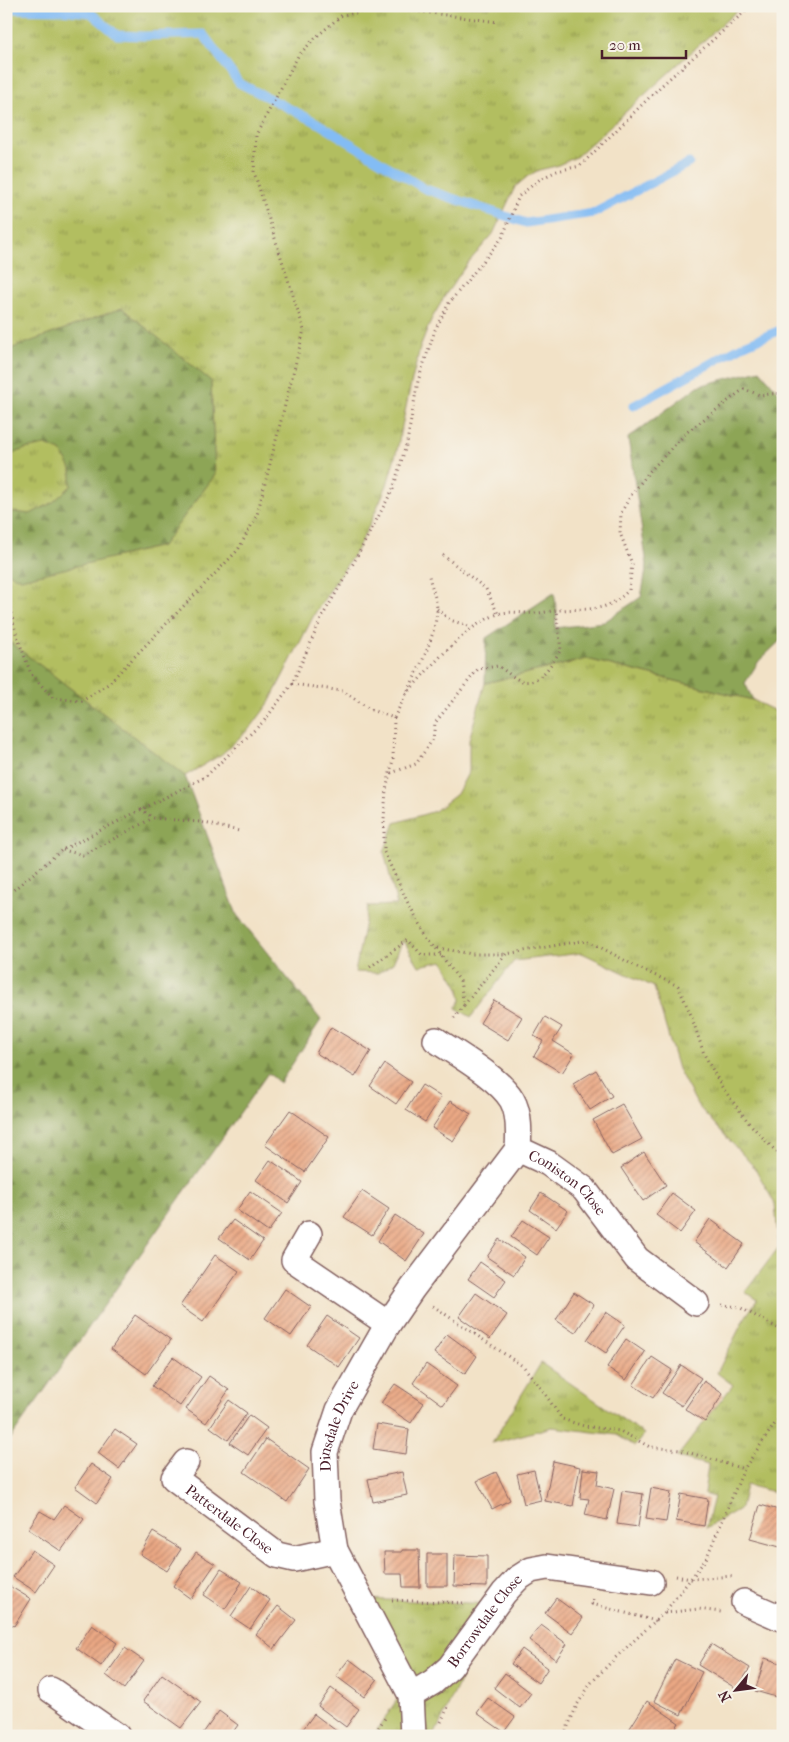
<svg xmlns="http://www.w3.org/2000/svg" width="789" height="1742" font-family="'IM FELL French Canon',serif">
  <style>
    .grass { fill: url(#grass-tufts); stroke: #7e6e46 }
    .forest { fill: url(#forest-firs); stroke: #6c6240 }
    .lines { fill: none; stroke-linecap: round; stroke-linejoin: round }
    .stream { stroke: #83bcf4; stroke-width: 9 }
    .building { fill: url(#building-hatch) }
    .street-casing { stroke: #856362; stroke-width: 28 }
    .path { stroke: #856362; stroke-width: 3; stroke-dasharray: 1 4; stroke-linecap: butt }
    .street { stroke: #fff; stroke-width: 25 }
    .labels { text-anchor: middle; dominant-baseline: central; stroke-width: 5; stroke-linejoin: round; paint-order: stroke }
    .street-label { font-size: 15px; fill: #4a1f2b; stroke: #f7f3e8 }
  </style>
  <defs>
    <pattern id="grass-tufts" width="24" height="20" patternUnits="userSpaceOnUse" patternTransform="scale(1.25)"><rect width="24" height="20" fill="#b2be60"/><path d="M3 7l-1-3M5 7V3M7 7l1-3M15 17l-1-3M17 17v-4M19 17l1-3" fill="none" stroke="#939a4f"/></pattern>
    <pattern id="forest-firs" width="22" height="20" patternUnits="userSpaceOnUse" patternTransform="scale(1.25)"><rect width="22" height="20" fill="#8da556"/><path d="M5 1l3.5 6h-7zM16 11l3.5 6h-7z" fill="#758647"/></pattern>
    <pattern id="building-hatch" width="6" height="6" patternUnits="userSpaceOnUse" patternTransform="scale(1.25)"><rect width="6" height="6" fill="#eaa884"/><path d="M-1 1l2-2M0 6l6-6M5 7l2-2" fill="none" stroke="#c0886c"/></pattern>
  </defs>
  <rect width="100%" height="100%" fill="#f7f3e8"/>
  <filter id="ink" filterUnits="userSpaceOnUse"><feTurbulence type="fractalNoise" baseFrequency=".02" numOctaves="2"/><feDisplacementMap in="SourceGraphic" scale="10" xChannelSelector="R" yChannelSelector="G"/><feConvolveMatrix kernelMatrix="1 2 1 2 8 2 1 2 1" color-interpolation-filters="sRGB"/></filter>
  <filter id="wash" filterUnits="userSpaceOnUse"><feTurbulence type="fractalNoise" baseFrequency=".0096" numOctaves="4" result="noise"/><feDisplacementMap in="SourceGraphic" scale="20" xChannelSelector="R" yChannelSelector="G"/><feGaussianBlur stdDeviation="1.12" result="paint"/><feColorMatrix in="noise" values="0 0 0 0 0 0 0 0 0 0 0 0 0 0 0 0 0 1.4 0 .05"/><feComposite in="paint" operator="in"/></filter>
  <g filter="url(#wash)">
    <rect width="100%" height="100%" fill="#f2e2c7"/>
    <!-- grass -->
    <path class="grass" d="M6,6H742L576,157L556,166L539,170L528,176L515,187L493,234L467,264L446,294L431,320L420,348L410,388L397,450L387,485L369,526L356,551L315,613L269,703L252,726L222,754L185,776L27,842L6,867Z
      M587,659L753,700L783,715V1494L746,1485L741,1508L706,1528L714,1497L704,1494L708,1465L677,1457L733,1385L717,1373L744,1319L757,1300L745,1292L779,1247L775,1204L755,1168L698,1106L678,1069L654,987L582,953L514,961L471,1017L456,1008L461,1000L459,988L443,961L419,966L403,940L393,963L378,973L355,972L368,906L397,905L384,852L395,823L435,811L457,794L469,771V740L485,683Z
      M541,1363L644,1434L635,1446L617,1435L552,1427L492,1443Z
      M361,1599L496,1604L466,1646L461,1679L434,1736H373L406,1686Z"/>
    <!-- forest -->
    <path class="forest" d="M122,308L211,381L215,475L162,546L21,579L6,572V511L30,514L52,503L71,486V469L61,451L45,445L25,449L10,455L6,454V355L10,349Z
      M760,370L783,397V638L759,661L745,683L753,700L587,659L485,683L486,638L554,593L557,610L555,628L604,622L641,597L647,565L628,438L698,386Z
      M6,639L185,776L237,915L321,1020L280,1083L268,1073L6,1445Z"/>
    <g class="lines">
      <!-- stream -->
      <path class="stream" d="M6,9L61,10L91,13L117,35L144,36L203,34L239,83L316,122L425,189L526,223L594,213L689,163
        M633,406L744,345L783,329"/>
    </g>
    <g id="blocks">
      <!-- building -->
      <path class="building" d="M494,1000L522,1017L508,1040L480,1023Z
        M545,1017L562,1027L553,1041L574,1054L562,1073L534,1056L543,1041L534,1036Z
        M331,1027L371,1051L355,1077L316,1053Z
        M385,1064L411,1082L396,1104L370,1086Z
        M596,1070L612,1096L590,1110L573,1084Z
        M422,1085L441,1097L425,1122L406,1110Z
        M450,1101L471,1114L453,1141L432,1128Z
        M622,1104L642,1139L612,1155L593,1120Z
        M290,1110L329,1137L305,1172L265,1145Z
        M644,1152L666,1185L643,1201L621,1168Z
        M270,1160L302,1182L288,1203L256,1180Z
        M250,1191L282,1213L268,1232L237,1210Z
        M362,1191L389,1209L372,1235L344,1217Z
        M541,1193L568,1211L556,1228L530,1210Z
        M672,1193L696,1211L680,1233L656,1215Z
        M395,1215L424,1234L406,1261L378,1241Z
        M710,1219L744,1244L728,1267L694,1242Z
        M233,1220L263,1241L250,1260L219,1238Z
        M523,1220L549,1237L537,1255L511,1237Z
        M499,1239L525,1257L514,1275L487,1257Z
        M215,1255L239,1271L203,1322L180,1306Z
        M480,1262L506,1280L494,1297L468,1279Z
        M285,1289L311,1307L291,1336L265,1318Z
        M574,1292L594,1305L575,1333L556,1320Z
        M476,1293L507,1315L490,1339L459,1317Z
        M606,1312L625,1325L606,1353L587,1340Z
        M135,1315L171,1340L146,1374L111,1349Z
        M327,1316L359,1338L339,1367L307,1345Z
        M447,1334L477,1356L465,1374L434,1353Z
        M626,1339L645,1352L626,1380L607,1367Z
        M173,1357L201,1377L180,1406L152,1386Z
        M652,1357L672,1370L653,1398L633,1385Z
        M426,1364L457,1386L443,1405L413,1383Z
        M681,1365L701,1378L682,1406L662,1393Z
        M209,1376L229,1390L206,1423L186,1409Z
        M704,1381L723,1394L705,1422L685,1409Z
        M395,1384L424,1403L411,1423L381,1403Z
        M229,1400L247,1413L228,1440L210,1427Z
        M249,1415L267,1428L248,1455L230,1443Z
        M377,1424L409,1429L406,1454L373,1449Z
        M115,1429L137,1444L119,1469L98,1453Z
        M266,1439L309,1469L287,1502L244,1472Z
        M553,1461L580,1467L573,1506L545,1501Z
        M91,1464L113,1479L97,1503L75,1487Z
        M583,1469L599,1471L597,1485L614,1489L607,1520L585,1515L589,1499L580,1498Z
        M534,1470L541,1500L524,1504L517,1474Z
        M402,1472L407,1495L373,1502L368,1479Z
        M496,1472L510,1500L492,1509L477,1481Z
        M651,1488L671,1492L666,1522L646,1519Z
        M622,1491L643,1494L638,1527L617,1524Z
        M681,1494L708,1499L704,1526L676,1521Z
        M64,1505L84,1519L61,1551L28,1529L40,1511L54,1519Z
        M760,1505L783,1511V1536L780,1547L750,1539Z
        M153,1532L181,1549L167,1571L140,1554Z
        M32,1550L54,1565L36,1592L13,1577Z
        M402,1550H419L420,1587H403L402,1574H385L384,1552H402Z
        M196,1552L215,1564L191,1599L173,1586Z
        M427,1554H447V1586H427Z
        M455,1555L487,1556V1587L454,1586Z
        M221,1569L242,1582L225,1609L204,1595Z
        M6,1584L31,1599L14,1626L6,1621Z
        M251,1586L270,1600L250,1629L231,1616Z
        M556,1598L583,1618L572,1633L545,1613Z
        M278,1606L296,1620L274,1649L256,1634Z
        M92,1625L117,1643L101,1666L76,1648Z
        M541,1625L567,1644L556,1660L529,1640Z
        M711,1644L750,1668L737,1689L698,1665Z
        M125,1648L144,1661L124,1689L106,1675Z
        M522,1649L548,1668L538,1683L511,1664Z
        M765,1658L783,1664V1699L755,1691Z
        M349,1659L377,1680L364,1697L336,1676Z
        M675,1659L702,1672L681,1715L654,1701Z
        M505,1673L531,1693L520,1708L494,1688Z
        M162,1674L201,1702L181,1728L143,1701Z
        M331,1688L359,1709L346,1727L318,1706Z
        M488,1698L515,1717L504,1732L477,1713Z
        M647,1701L679,1723L671,1736H625Z
        M219,1711L238,1725L230,1736H201Z
        M314,1714L343,1736H306L301,1732Z"/>
    </g>
  </g>
  <g filter="url(#ink)">
    <use href="#blocks" fill-opacity="0" stroke="#856362" stroke-width="1"/>
    <g class="lines">
      <!-- street casing -->
      <g class="street-casing">
        <g id="street">
          <path id="s1" d="M436,1040C458,1055 499,1078 512,1100C520,1114 519,1134 518,1149L548,1163L584,1189L637,1259L696,1303"/>
          <path d="M309,1234L294,1260L388,1324"/>
          <path id="s2" d="M186,1462L174,1478L277,1555L294,1559L335,1550"/>
          <path d="M744,1602L783,1619"/>
          <path d="M51,1690L117,1736"/>
          <path id="s3" d="M411,1695L433,1682L450,1667L504,1593L517,1579L531,1570L547,1567L651,1582"/>
          <path id="s4" d="M413,1736L411,1695L335,1550L327,1501L325,1452L339,1410L388,1324L412,1289L518,1149"/>
        </g>
      </g>
      <!-- path -->
      <path class="path" d="M443,555L486,589L498,614
        M6,605L10,609L16,633L31,674L53,698L82,701L108,684L238,550L257,515L304,330L254,172L256,135L298,56L316,37L342,15L393,8L498,22
        M437,609L450,620L472,627
        M292,684L343,691L371,710L394,718C409,687 435,644 437,610C437,600 431,586 429,576
        M406,694C430,668 464,626 498,614C510,610 523,614 536,613C545,613 553,610 562,610C592,608 606,613 629,590L632,564L620,533L621,513L631,495L649,472L687,432L744,389L760,395L783,393
        M394,718L393,760L386,790L384,819V852L408,903L427,936L460,981L464,1005L453,1019
        M391,773L416,764L433,739L435,723L478,669L498,666C505,670 514,679 522,681C541,685 552,662 561,650L556,610
        M141,809L153,818
        M63,850L83,855L153,818L200,822L239,831
        M6,896L62,850L205,777L264,721L292,684L323,615L354,562L393,489L407,442L418,381L435,330L449,303L502,238L519,196L540,179L557,171L580,166L661,86L751,6
        M438,948L472,954H506
        M370,967L408,940L422,955H442
        M464,1005L506,954L587,940L637,967L678,986L691,1015L704,1054L722,1087L749,1123L783,1159
        M722,1305L739,1307L783,1331
        M433,1306L524,1367L541,1388L562,1419L584,1426L620,1431L650,1447L680,1450L744,1469
        M676,1576L691,1579L734,1576
        M593,1599L592,1604L656,1621
        M392,1600L463,1603
        M665,1613L698,1609L721,1612
        M441,1722L449,1705
        M373,1736L385,1718
        M564,1736L577,1705L591,1683L614,1659L664,1613L706,1559L744,1469L783,1412"/>
      <!-- street -->
      <use href="#street" class="street"/>
    </g>
  </g>
  <g class="labels">
    <!-- street labels -->
    <g class="street-label">
      <text stroke="none"><textPath href="#s1" startOffset="208">Coniston Close</textPath></text>
      <text stroke="none"><textPath href="#s4" startOffset="332">Dinsdale Drive</textPath></text>
      <text stroke="none"><textPath href="#s2" startOffset="89">Patterdale Close</textPath></text>
      <text stroke="none"><textPath href="#s3" startOffset="106">Borrowdale Close</textPath></text>
    </g>
  </g>
  <!-- margin -->
  <rect width="789" height="1742" fill="none" stroke="#f7f3e8" stroke-width="25"/>
  <!-- north arrow -->
  <g transform="translate(736 1690) rotate(241)" stroke="#f7f3e8" stroke-width="4" paint-order="stroke">
  <path d="M0-4L9 19L0 12L-9 19Z" fill="#4a1f2b"/>
  <text y="-8" font-size="14" font-weight="bold" text-anchor="middle" fill="#4a1f2b">N</text>
  </g>
  <!-- scale -->
  <path d="M602 50v8h84v-8" fill="none" stroke="#4a1f2b" stroke-width="2.5"/>
  <text x="609" y="50" font-size="15" fill="#4a1f2b" stroke="#f7f3e8" stroke-width="4" paint-order="stroke">20 m</text>
</svg>
